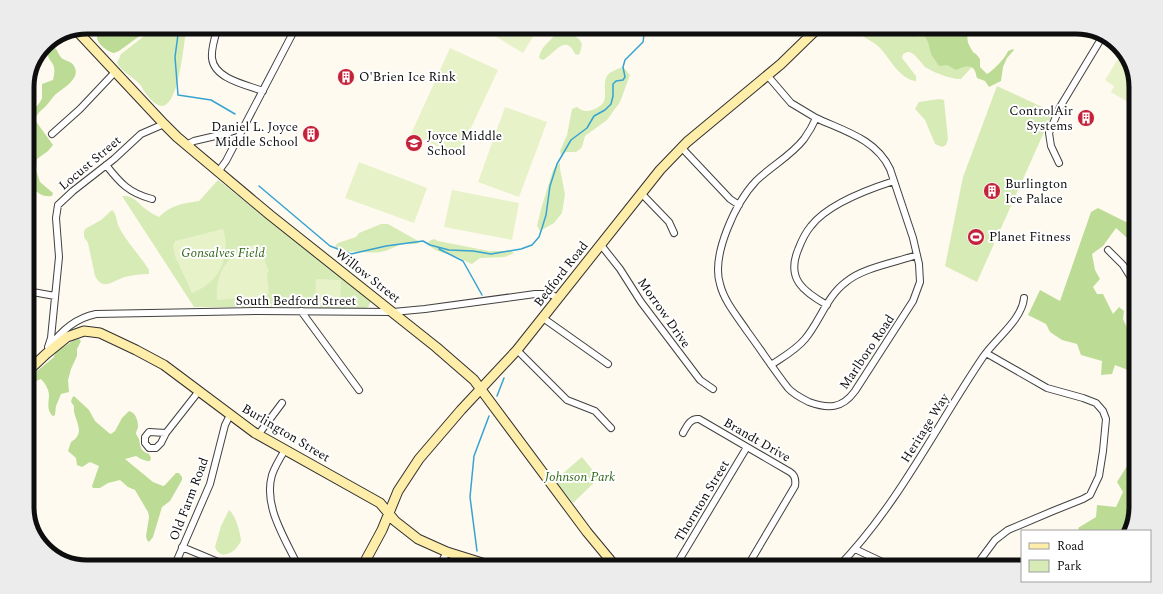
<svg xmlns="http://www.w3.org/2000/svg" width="1163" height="594" font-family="Spectral,serif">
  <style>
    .green { fill: #d7ebb7 }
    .forest { fill: #bcdc96 }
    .pitch { fill: #e8f2c9 }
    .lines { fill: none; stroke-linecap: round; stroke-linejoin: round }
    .stream { stroke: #37a3d1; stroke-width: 1.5 }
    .street-casing { stroke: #414141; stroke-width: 8 }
    .secondary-casing { stroke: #303030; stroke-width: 11 }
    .street { stroke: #fff; stroke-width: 6 }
    .secondary { stroke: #ffedaa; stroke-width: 9 }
    .labels { text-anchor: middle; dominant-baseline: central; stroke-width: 4; stroke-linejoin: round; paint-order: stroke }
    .poi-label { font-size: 13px; fill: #0e0e0e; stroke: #fff; text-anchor: start }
    .street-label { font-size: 13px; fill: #0e0e0e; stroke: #fff }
    .park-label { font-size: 13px; font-style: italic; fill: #33681c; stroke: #fff }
    .rim { fill: none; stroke: #0e0e0e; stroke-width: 5 }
  </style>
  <rect width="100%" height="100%" fill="#fffaef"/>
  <!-- green -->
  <path class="green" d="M156,27H187C182,47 178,148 141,86C135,77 122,73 117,63L121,54Z
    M558,27H569L570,32L579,39L582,44L580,53L578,55L575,54C565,33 555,54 543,60L539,58C541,47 547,44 554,36C556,34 557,30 558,27Z
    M850,27H929L974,64L971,68L961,79C952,80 933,72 925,67C920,62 916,54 909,52C906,52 905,53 903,54L902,58L916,76V81C899,79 890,58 879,47C874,42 866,39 860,34C857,31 855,29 850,27Z
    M623,67L630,75L620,102L607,120L585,136L582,147L579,150L576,152H566L561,155L560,151L567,135L572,109L577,107C582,111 587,112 592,110C614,103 600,89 607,76C610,71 618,69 623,67Z
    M997,86L1053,112L977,282L945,266L963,177Z
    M939,99L944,100L948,139L946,145L942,147L935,144L925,120L915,109L919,102Z
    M560,163V169L565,194L562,213L554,223L540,231L537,226L541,209L553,170L556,166Z
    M218,180L371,301L368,307L363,310L294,307H194L122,196C135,195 138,204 147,210C151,213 155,215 159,217C170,205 185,203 199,201Z
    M112,210C117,214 116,221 119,227C127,243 140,255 149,270V274C141,274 133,275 125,277C114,280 103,292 95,276L88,243L84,237V232L85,229L101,220Z
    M381,224H388L420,242C415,246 411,243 405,244C398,244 389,251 381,252C369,254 357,250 345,252H342L335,246L338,243L356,237L359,233Z
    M434,239L438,241L489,251H511L514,253L505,257L480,258L472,264C468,263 465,260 460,258C449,253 436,254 428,244L429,241Z
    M582,457L599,478L573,503L555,480Z
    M229,510C236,515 240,532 241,541C236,552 221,562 215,547L221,526Z"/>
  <!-- forest -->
  <path class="forest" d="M102,27H152L119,51L114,53C108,52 97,44 97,37C98,33 100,30 102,27Z
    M880,27H963L968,33C966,41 969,46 974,53L976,54L980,59V67L987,74C993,71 1006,57 1008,51L1013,49L1014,50L1007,58L1003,67L1001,81L989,87L985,81L977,78C976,76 976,73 975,71C971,63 961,68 956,70L947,65L939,66L931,54L928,42L924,35L919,34L912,37C910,36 902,32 899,32C890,31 887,35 880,27Z
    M51,46C59,48 57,55 63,59C67,61 73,62 75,68C80,80 61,89 54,96C51,99 49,103 46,106C41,111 37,113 35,120L53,145L48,151L37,159L36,170L40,182L53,193L52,196C31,199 23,171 27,154C28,152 31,150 31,146C31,141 28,137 27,132C26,126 27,119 27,113C33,111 40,104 42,98C42,94 42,88 42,84L53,80C58,59 48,66 47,50Z
    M1098,208L1136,227V246L1116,228L1103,246L1092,254L1095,270L1100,279L1093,287L1097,294H1103L1113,314L1119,307L1124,311L1123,319L1127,328H1132L1136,320V368L1133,372L1115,365L1112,374L1101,375L1102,361L1081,355L1077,344L1062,340L1050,332L1046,324L1028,315L1040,290L1060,301L1091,212Z
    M79,339L81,341L77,349V356L71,369L68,380L69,392L61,394L56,406L55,415L53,416C46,410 49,402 49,394C48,388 45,383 41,379L36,381L32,378V375L53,358L56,352L74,340Z
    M74,396L89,410L95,421L109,433L111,434L115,431L122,418L129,411C136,413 138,420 138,427C138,429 136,431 136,433C136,435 138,437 139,439C140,446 141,452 149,454L151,458L150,461H147L141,459L136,456L125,459L153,482L163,486L165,485L176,473H179L182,477V480L170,501L162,507L153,537L149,542L147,540L146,536L149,517L148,512L135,490L128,487L120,480L108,483L100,488H93L92,486L99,466L90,462L82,467L77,465L76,458L68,451L71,442C88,432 72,419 74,406L71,402L72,398Z
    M1136,460V507L1133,519L1129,521L1125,531H1080L1078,528L1096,517L1097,505L1116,507L1123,492L1117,482L1129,463Z"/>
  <!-- pitch -->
  <path class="pitch" d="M501,27H539L523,53L495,36Z
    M450,48L498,70L458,156L411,134Z
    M1118,59L1127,64L1129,62C1133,76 1141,92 1133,105L1111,92L1114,86L1105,80Z
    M505,107L547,122L519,197L478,182Z
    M359,162L427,188L414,223L345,198Z
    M452,190L519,203L512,240L444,227Z
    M223,229C232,256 219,283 192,293L175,256L173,246L175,241Z
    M259,244L269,272L267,273L269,293L266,296L217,300C214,272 231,249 259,244Z
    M316,279L341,280L340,304L315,303Z"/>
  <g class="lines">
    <!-- stream -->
    <path class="stream" d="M179,27L175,57L178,95L211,100L235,114
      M259,186L330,246L351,254L386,246L423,241L430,245
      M430,245L449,250L473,251L491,254L521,249L532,245L539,237L542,228L546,215L550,186L557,164L571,140L587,128L594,116L605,110L611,104L613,96V84L616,81L623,80L625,77L623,67L625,60L643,42L645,27
      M439,249L463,261L482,295
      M497,396L504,378
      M477,551L470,497L474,456L489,416"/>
    <!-- street casing -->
    <g class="street-casing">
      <path id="street" d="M218,27C215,37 211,48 212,58C214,79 247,85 263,91
        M767,75L791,103L816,118C813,125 809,132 804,139C791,156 771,166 756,181C736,202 711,255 720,284C724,301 737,316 747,331C761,350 774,370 788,388C793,394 801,398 809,402C828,409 842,409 855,391L913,301L920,282L919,264L913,238L890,169C876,139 844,131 816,118
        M52,134L80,109L115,72
        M186,145L194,141L224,134L243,128
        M681,147L730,199L739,205
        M1059,163L1051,146L1049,133L1060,107L1104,34
        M106,165C120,183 129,193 152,199
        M218,172L226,161L296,27
        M641,193L669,222L674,233
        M601,245L620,269L641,302L700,380L713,389
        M1108,250L1123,265L1136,286
        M27,291L55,296
        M827,305C804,292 786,279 798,250C801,242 805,233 811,226C827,205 869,189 894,181
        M301,311L359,390
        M543,318L608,364
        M48,347L51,338L59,257L56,218L58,205L73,191L114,159L141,134L164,124
        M49,348C60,332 76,318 96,314L258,311L393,312L425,309L535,294H549L559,298
        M517,350L567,400L595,411L611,428
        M771,365C783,357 796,350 805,339C820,321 827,296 846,282C862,268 897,262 917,255
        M166,433L161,443L156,448H149L145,443V437L149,432L166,433L199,391
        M683,433C687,426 690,418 699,419L790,472C795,475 796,480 795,486L747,567
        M258,435L282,403
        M285,450C280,458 275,466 272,475C263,506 285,538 298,566
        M182,547L230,567
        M855,549L893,567
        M141,563L149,567
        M174,567L210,484L225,425L230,415
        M439,567L447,552
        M675,567L747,447
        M838,567C898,505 935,428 983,357C995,339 1022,320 1024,298
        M975,567L995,540L1008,530L1053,511L1083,499L1090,495L1099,476L1103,451L1106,419L1103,411L1096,403L1083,398L1047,388L986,353"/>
    </g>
    <!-- secondary casing -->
    <g class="secondary-casing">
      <path id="secondary" d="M77,31L164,124L177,137L270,215L436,347L474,380L587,532L616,567
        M27,372L46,354L67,337L84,331L100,333L136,350L164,365L255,433L380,503L395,521L418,539L447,552L495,567
        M362,567L382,530L398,491L419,459L461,410L517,350L660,170L687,142L781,64L819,27"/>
    </g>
    <!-- street -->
    <use href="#street" class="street"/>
    <!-- secondary -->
    <use href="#secondary" class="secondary"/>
  </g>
  <!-- icons -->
  <defs>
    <g id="building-disc" transform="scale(0.9)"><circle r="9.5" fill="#c32239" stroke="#fff"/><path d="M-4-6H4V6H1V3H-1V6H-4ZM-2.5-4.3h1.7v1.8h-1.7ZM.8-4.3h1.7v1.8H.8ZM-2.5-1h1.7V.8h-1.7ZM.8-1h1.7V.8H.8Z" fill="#fff"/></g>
    <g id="school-disc" transform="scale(0.9)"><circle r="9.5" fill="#c32239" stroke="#fff"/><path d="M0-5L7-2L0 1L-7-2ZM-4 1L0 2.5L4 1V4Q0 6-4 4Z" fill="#fff"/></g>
    <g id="stadium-disc" transform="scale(0.9)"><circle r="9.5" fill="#c32239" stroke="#fff"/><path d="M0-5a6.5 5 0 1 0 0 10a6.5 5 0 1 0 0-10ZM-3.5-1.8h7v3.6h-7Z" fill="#fff"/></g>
  </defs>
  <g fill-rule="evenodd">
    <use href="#building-disc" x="346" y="77"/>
    <use href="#building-disc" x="1086" y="118"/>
    <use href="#building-disc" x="311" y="134"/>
    <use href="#school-disc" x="414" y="143"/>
    <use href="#building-disc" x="992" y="191"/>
    <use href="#stadium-disc" x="976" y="237"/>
  </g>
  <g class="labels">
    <!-- poi labels -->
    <g class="poi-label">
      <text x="359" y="77">O'Brien Ice Rink</text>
      <text x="1073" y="111" text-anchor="end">ControlAir<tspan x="1073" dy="15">Systems</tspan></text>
      <text x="298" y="127" text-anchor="end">Daniel L. Joyce<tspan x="298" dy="15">Middle School</tspan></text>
      <text x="427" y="136">Joyce Middle<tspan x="427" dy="15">School</tspan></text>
      <text x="1005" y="184">Burlington<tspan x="1005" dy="15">Ice Palace</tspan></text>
      <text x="989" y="237">Planet Fitness</text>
    </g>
    <!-- street labels -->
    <g class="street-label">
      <text transform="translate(90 163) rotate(-40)">Locust Street</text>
      <text transform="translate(561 274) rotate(-52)">Bedford Road</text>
      <text transform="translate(368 276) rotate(38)">Willow Street</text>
      <text x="296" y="301">South Bedford Street</text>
      <text transform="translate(664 313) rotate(55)">Morrow Drive</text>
      <text transform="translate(867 352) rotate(-56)">Marlboro Road</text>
      <text transform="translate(925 428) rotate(-58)">Heritage Way</text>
      <text transform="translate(286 433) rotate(31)">Burlington Street</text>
      <text transform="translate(757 440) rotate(30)">Brandt Drive</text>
      <text transform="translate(189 499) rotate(-69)">Old Farm Road</text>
      <text transform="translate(702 501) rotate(-59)">Thornton Street</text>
    </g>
    <!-- park labels -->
    <g class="park-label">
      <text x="223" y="253">Gonsalves Field</text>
      <text x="580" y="477">Johnson Park</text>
    </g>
  </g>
  <!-- crop -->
  <path d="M0 0H1163V594H0ZM87 34H1076A53 53 0 0 1 1129 87V507A53 53 0 0 1 1076 560H87A53 53 0 0 1 34 507V87A53 53 0 0 1 87 34Z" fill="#ececec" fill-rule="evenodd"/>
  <path class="rim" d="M87 34H1076A53 53 0 0 1 1129 87V507A53 53 0 0 1 1076 560H87A53 53 0 0 1 34 507V87A53 53 0 0 1 87 34Z"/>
  <!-- legend -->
  <rect x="1021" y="530" width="130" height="52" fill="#ffffff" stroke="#9f9f9f"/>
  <rect x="1029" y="543" width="20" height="6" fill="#ffedaa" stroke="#9f9f9f"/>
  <text x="1057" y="550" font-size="12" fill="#0e0e0e">Road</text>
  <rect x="1029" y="560" width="20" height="12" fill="#d7ebb7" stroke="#9f9f9f"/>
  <text x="1057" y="570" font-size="12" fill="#0e0e0e">Park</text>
</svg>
